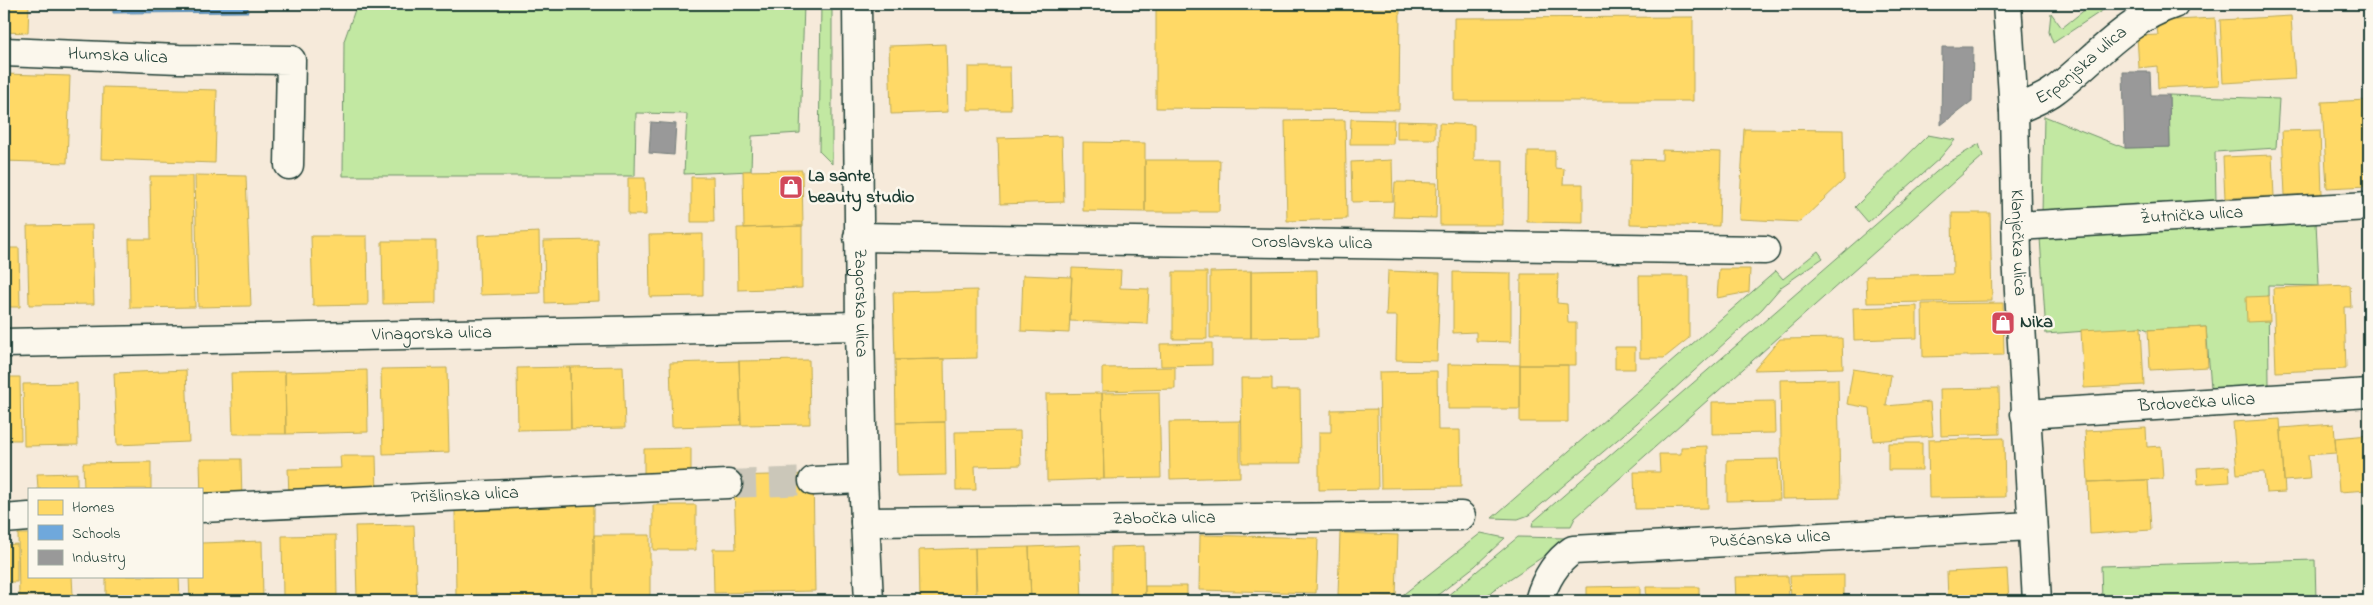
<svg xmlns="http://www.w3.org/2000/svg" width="2373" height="605" font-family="'Indie Flower',sans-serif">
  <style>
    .green { fill: #c2e8a2; stroke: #70926b }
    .homes { fill: #ffd966; stroke: #bcaa57 }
    .schools { fill: #6fa8dc; stroke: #5788aa }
    .industry { fill: #999; stroke: #747d7b }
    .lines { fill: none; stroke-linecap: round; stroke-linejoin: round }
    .minor-tunnel { stroke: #cbc7b9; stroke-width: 28; stroke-dasharray: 28 14; stroke-linecap: butt }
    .minor-casing { stroke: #1f3d34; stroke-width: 31 }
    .minor { stroke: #fbf7ec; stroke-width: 28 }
    .labels { text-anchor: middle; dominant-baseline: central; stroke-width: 5; stroke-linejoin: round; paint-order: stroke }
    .street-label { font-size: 18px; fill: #1f3d34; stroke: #fbf7ec }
    .poi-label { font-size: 18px; font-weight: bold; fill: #1f3d34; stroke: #fbf7ec; text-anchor: start }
  </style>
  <rect width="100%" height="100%" fill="#f6eada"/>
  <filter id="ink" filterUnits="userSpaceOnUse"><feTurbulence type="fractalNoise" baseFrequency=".02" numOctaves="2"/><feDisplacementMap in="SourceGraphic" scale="10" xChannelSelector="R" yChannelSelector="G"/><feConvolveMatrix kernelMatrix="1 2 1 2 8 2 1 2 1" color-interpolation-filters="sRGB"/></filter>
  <g filter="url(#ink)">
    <!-- green -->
    <path class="green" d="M357,4H804L800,133L752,136L751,171L684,174L687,114L636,113L635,176H343L344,41Z
      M821,4H832V164L819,151Z
      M2092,4H2112L2053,43L2049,32L2051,13L2062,28Z
      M2169,95L2279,99L2276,148L2215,152L2216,202L2042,213L2044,116L2125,148L2170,147Z
      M1928,135L1955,140L1940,158L1868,222L1855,207Z
      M1979,144L1983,156L1575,518L1571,526H1532L1533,522L1943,166Z
      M2316,222L2319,286L2268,285L2269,385L2211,388L2206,327L2148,330L2141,327L2046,334L2040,237Z
      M1818,251L1823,258L1781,287L1762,309L1637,423L1529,515L1518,519L1492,518L1776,271L1783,279Z
      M2369,504V601H2364L2363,505Z
      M1481,533L1505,538L1475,566L1430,601H1395Z
      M1518,537L1566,538L1562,544L1493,590L1481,601H1441Z
      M2315,560L2316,601H2102L2101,566Z"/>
    <!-- homes -->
    <path class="homes" d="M4,4H29L28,33L4,32Z
      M1156,6L1400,9L1399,110L1156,108Z
      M2291,16L2295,79L2223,83L2220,20Z
      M1693,17V101H1454V18Z
      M2215,18L2219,85L2158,88L2157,66L2139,68L2137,36L2158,35L2156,21Z
      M946,44L948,112L891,114L889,46Z
      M968,67H1010L1011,110H968Z
      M4,74L70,76L67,163L4,161Z
      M103,87L217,90L215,163L101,159Z
      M2369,100V186L2327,188L2322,102Z
      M1351,119L1394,120L1393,144H1350Z
      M1345,120L1347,219L1287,221L1285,121Z
      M1397,121L1435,122V139H1397Z
      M1439,123L1474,125V160H1503V225H1440Z
      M1744,129L1843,130L1844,180L1800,222L1739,219Z
      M2320,130L2322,194L2285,195L2282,131Z
      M1062,136L1064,202L1000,204L998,138Z
      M1083,142L1145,143V212L1083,211Z
      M1662,150L1721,152L1719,226L1630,224L1631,159L1662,160Z
      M1528,151H1555V168L1564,169L1563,184H1583V223L1527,222Z
      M2272,155L2274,196L2225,198L2223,157Z
      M1145,160H1220L1219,212H1145Z
      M1392,160L1393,201L1352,202L1351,162Z
      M802,170L803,226L744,228L743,171Z
      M195,175L246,176L251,306L198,307Z
      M150,176H193L195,307L130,308L129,239H151Z
      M691,177H713L714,222H691Z
      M628,178H645L646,215H628Z
      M1395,182L1437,183L1436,218L1393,217Z
      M1952,213H1990L1992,301L1867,303L1866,276L1953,274Z
      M92,225L94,304L29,305L27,226Z
      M802,226V288L738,290L737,228Z
      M539,232L540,293L480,295L478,235Z
      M703,234V296L650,297L649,235Z
      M311,236H367L368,305L313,306Z
      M598,240L599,301L545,303L544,241Z
      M382,241H436V303L383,304Z
      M4,248H19L20,307H4Z
      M1072,268L1121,270L1120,288L1149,289L1147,324L1070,321Z
      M1719,269H1750L1749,292L1717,298Z
      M1317,270L1318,337L1251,338V271Z
      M1251,271V338H1210V272Z
      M1388,271L1440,273L1437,361L1396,360L1397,316H1386Z
      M1173,272H1207V339H1173Z
      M1453,272L1511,273V342L1476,341V332L1453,333Z
      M1521,274H1558L1557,303L1567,304L1568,323H1576V365H1520Z
      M1023,275L1072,277L1069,333L1021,331Z
      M1639,276H1689V338L1664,358H1640Z
      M2350,285L2351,307H2344L2346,369L2276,372L2273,288Z
      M977,290V358L895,360L893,292Z
      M2269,296L2270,321L2247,322L2246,297Z
      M2003,303L2004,355L1923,357L1922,304Z
      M1917,306V338L1854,340L1853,308Z
      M2141,327L2144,385L2084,388L2081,330Z
      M2206,327L2208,367L2150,370L2148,330Z
      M1842,338L1843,368L1754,370L1780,339Z
      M1212,343V365L1161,366L1160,344Z
      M1615,347H1635V369H1615Z
      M944,359L945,422L896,423L895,360Z
      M809,360L810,424L741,425L739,361Z
      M739,361L741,425L672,427L670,363Z
      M1448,364L1520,365V409H1448Z
      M1520,365H1568V422H1520Z
      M623,366L625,428L571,429L570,367Z
      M570,367L571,429L518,430L517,368Z
      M1175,367V389L1102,391V368Z
      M447,368L449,452L383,454L381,369Z
      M1853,369L1891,375L1886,406L1930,402L1933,436L1873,441L1870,408L1847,404Z
      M186,370L189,442L117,445L114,373Z
      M367,370L368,432L286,434L285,372Z
      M1437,371L1438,430H1460L1461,487L1381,488L1379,372Z
      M285,372L286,434H233L231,373Z
      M4,377H20L21,440H4Z
      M1241,378H1272V390H1300L1301,463H1242Z
      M1838,379L1840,498L1782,499L1780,380Z
      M77,383L78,445L24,446L23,384Z
      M1999,388L2000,434L1941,436L1940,389Z
      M1159,392L1161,478L1104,479L1102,393Z
      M1102,393L1104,479L1047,481L1046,394Z
      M1774,401L1775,433L1712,434V402Z
      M1377,409L1378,489L1319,490V432H1331V410Z
      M2280,419L2285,492L2266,493L2264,472L2237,474L2233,422Z
      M1240,421V477L1170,479L1169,422Z
      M945,422L946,475L897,476L896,423Z
      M2334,424L2336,453L2308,455L2310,479L2284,481L2281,428Z
      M2146,428L2147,447L2161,446L2163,479L2088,482L2085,431Z
      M1020,431L1021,465L975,466L976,490H956L955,432Z
      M2369,435V490L2339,492L2335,438Z
      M2004,438L2005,497L1929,498L1928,440Z
      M1888,443H1922V470H1888Z
      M1707,446L1708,508L1635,509L1634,472H1660L1659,454H1681V447Z
      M691,448V480H644V449Z
      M340,456H376L377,494L289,496L288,469L341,468Z
      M200,459H241L242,500L201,501Z
      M1778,459L1780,500L1727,501V460Z
      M151,462V489H84L83,463Z
      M2229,466L2230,482L2198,484L2197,468Z
      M77,473V489H38L37,474Z
      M813,474L815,591L714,593L713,549H736L734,484L728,476Z
      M2148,480L2151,530L2090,534L2088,482Z
      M507,500H594V601H507V597H456L455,510H507Z
      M653,505H696V550H653Z
      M414,525L417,596L357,597L355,526Z
      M1340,533L1398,535L1396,596L1338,595Z
      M18,534H29V576H72L73,595L19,596Z
      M336,535L337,597L283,598L282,536Z
      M594,535H650V601H594Z
      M1200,535L1318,538L1316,593L1199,590Z
      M262,541L263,601H190L189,576H201V543Z
      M17,544V582H4V545Z
      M1080,545L1082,601H1031L1029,547Z
      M1144,546L1145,601H1111V547Z
      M1029,547L1031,601H997V596H977L975,548Z
      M975,548L976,601H920L919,550Z
      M2007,569L2009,601H1948L1947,572Z
      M1844,575V601H1791L1790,576Z
      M106,576H179L180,601H106Z
      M1788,576L1789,601H1736L1735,577Z
      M1145,586H1187V601H1145Z
      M1640,586V601H1587V587Z
      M1646,587H1699V601H1647Z
      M1940,596V601H1918V597Z"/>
    <!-- schools -->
    <path class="schools" d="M113,4H248V12L113,13Z"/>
    <!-- industry -->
    <path class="industry" d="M1942,47H1973L1972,101L1941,125Z
      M2123,72H2150L2151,95H2169L2170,147L2125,148Z
      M651,122L676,124L674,155L649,153Z"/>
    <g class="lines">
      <!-- minor-tunnel -->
      <path class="minor-tunnel" d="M728,484L813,481"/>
      <!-- minor casing -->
      <g class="minor-casing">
        <g id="minor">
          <path id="s1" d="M857,4L860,326L863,479L869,601"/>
          <path id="s2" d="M2007,4L2014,111L2017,256L2037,601"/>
          <path id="s3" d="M4,52L179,59L291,60L289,165"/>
          <path id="s4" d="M2014,111C2027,104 2044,99 2055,90C2094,60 2127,19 2174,4"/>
          <path id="s5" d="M2016,226L2369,206"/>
          <path id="s6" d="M858,237L1765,250"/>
          <path id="s7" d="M4,343L860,326"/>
          <path id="s8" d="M2025,414L2369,393"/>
          <path d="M813,481L863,479"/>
          <path id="s9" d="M201,508L728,484"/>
          <path d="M4,519L29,517"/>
          <path id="s10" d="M865,522L1461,516"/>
          <path id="s11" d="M1539,601C1545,580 1555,562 1573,550L2032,526"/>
        </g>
      </g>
      <!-- minor -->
      <use href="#minor" class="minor"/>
    </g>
  </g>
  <!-- icons -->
  <defs>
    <g id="shop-square" transform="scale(1.25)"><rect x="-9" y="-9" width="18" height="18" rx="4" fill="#d1495b" stroke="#fbf7ec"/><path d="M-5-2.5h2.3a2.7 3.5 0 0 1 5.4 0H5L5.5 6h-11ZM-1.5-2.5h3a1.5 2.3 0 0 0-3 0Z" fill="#fff"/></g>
  </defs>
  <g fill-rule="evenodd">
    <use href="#shop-square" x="791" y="187"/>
    <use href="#shop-square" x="2003" y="323"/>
  </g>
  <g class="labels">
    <!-- street labels -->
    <g class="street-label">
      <text stroke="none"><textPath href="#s3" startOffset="114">Humska ulica</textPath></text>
      <text stroke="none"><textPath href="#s4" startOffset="82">Erpenjska ulica</textPath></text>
      <text stroke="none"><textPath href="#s5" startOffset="176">Žutnička ulica</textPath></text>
      <text stroke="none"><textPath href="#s6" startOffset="454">Oroslavska ulica</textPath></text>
      <text stroke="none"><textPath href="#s2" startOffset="239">Klanječka ulica</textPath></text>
      <text stroke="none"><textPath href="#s1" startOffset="299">Zagorska ulica</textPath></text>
      <text stroke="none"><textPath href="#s7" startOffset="428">Vinagorska ulica</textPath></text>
      <text stroke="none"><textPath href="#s8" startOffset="172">Brdovečka ulica</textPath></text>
      <text stroke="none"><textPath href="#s9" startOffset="264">Prišlinska ulica</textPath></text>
      <text stroke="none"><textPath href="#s10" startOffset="299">Zabočka ulica</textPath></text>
      <text stroke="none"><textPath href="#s11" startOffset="260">Pušćanska ulica</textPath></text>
    </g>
    <!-- poi labels -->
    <g class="poi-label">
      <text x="808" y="177">La sante<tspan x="808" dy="21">beauty studio</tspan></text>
      <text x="2020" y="323">Nika</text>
    </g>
  </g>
  <!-- margin -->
  <rect width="2373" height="605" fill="none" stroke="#fbf7ec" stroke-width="20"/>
  <rect x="10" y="10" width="2353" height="585" fill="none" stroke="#1f3d34" stroke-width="2" filter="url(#ink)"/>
  <!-- legend -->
  <rect x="28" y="488" width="175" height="90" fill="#fbf7ec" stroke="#a3ada2"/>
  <rect x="38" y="500" width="25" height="15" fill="#ffd966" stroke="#a3ada2"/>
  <text x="72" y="512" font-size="15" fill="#1f3d34">Homes</text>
  <rect x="38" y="525" width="25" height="15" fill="#6fa8dc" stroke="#a3ada2"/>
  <text x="72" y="538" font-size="15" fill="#1f3d34">Schools</text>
  <rect x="38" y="550" width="25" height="15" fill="#999999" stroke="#a3ada2"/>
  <text x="72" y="562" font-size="15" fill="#1f3d34">Industry</text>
</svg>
